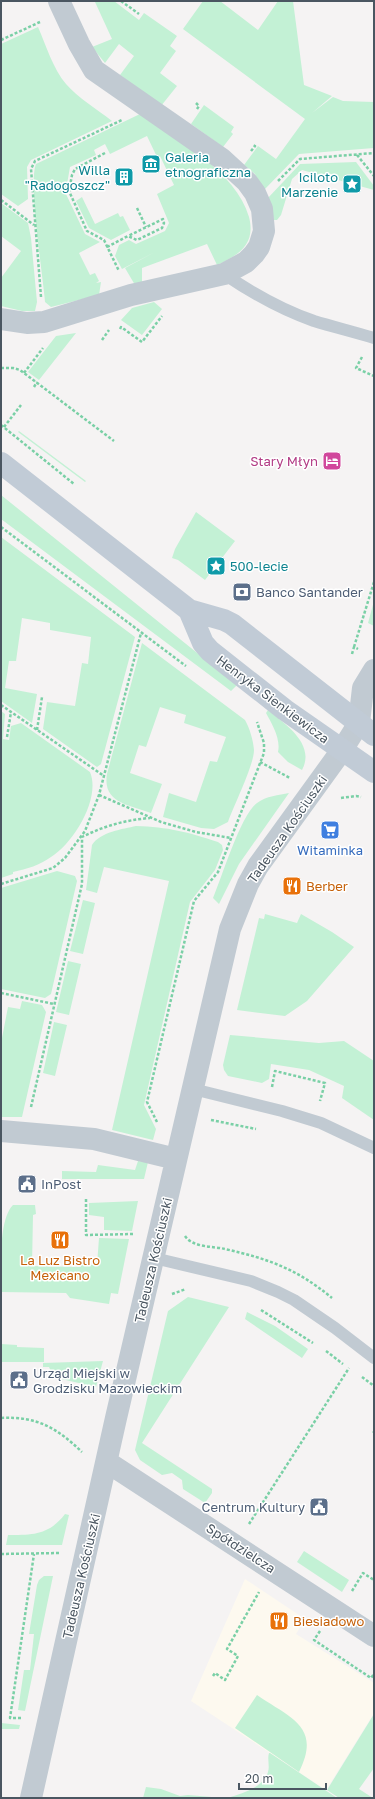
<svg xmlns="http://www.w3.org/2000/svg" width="375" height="1799" font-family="'Golos Text',sans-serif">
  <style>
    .commercial { fill: #fdf9ef }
    .green { fill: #c3f1d5 }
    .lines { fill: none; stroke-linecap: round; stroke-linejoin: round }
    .path { stroke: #7ad0a6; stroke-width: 2.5; stroke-dasharray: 3 2; stroke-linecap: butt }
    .service { stroke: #c1cad2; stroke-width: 12 }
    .minor { stroke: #c1cad2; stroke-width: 22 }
    .tertiary { stroke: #c1cad2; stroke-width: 22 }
    .secondary { stroke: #c1cbd6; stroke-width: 22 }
    .labels { text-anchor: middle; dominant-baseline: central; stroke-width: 3; stroke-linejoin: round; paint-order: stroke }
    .culture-label { font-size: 13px; fill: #0d838f; stroke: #fff; text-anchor: start }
    .hotel-label { font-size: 13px; fill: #b23c85; stroke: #fff; text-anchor: end }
    .service-label { font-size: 13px; fill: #4e5e75; stroke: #fff; text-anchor: start }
    .street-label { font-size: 13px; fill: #4a5661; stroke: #fff }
    .shop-label { font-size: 13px; fill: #366cbe; stroke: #fff }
    .food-label { font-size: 13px; fill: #c56008; stroke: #fff; text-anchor: start }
  </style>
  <rect width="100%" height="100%" fill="#f5f3f3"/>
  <!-- commercial -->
  <path class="commercial" d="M245,1579L305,1619L296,1634L374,1683V1713L326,1790L191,1701Z"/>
  <!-- green -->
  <path class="green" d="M114,1L139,20L144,13L177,36L170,46L176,51L160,73L177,86L161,106L120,75L134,56L119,44L105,63L92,47L112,39L95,2Z
    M203,1H220L258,30L278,1H293L304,85L332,96L312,113L333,97L343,101L374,102V148L299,154L265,189L260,186L255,174L244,165L258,146L276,159L305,119L183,29Z
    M38,27C46,45 53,69 66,84C78,98 97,109 112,121L31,160L27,167L28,199L18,206L1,194V44Z
    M204,105L234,127L231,132L233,134L223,147L191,124Z
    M140,114C177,140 236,171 249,217C256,244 239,255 217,265L207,244L142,268V284L135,285L125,268L155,252L122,269L115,256L119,245L129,240L136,244L165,231L169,223L157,194L174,185L160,156L157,157L147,136L110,154L105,144L94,150L96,155L70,167L66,190V194L85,234L100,242L79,253L90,275L95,273L99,281L96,283L101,282L99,295L51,307L45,302C43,276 28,183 36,164Z
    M356,162L374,186V190L302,170L292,179L281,215L277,220H274L267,199L300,164Z
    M82,197L95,224L118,213L120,217L123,216L130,230L111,240L89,228L76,201Z
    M1,203L28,223L31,238L37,302L35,311H22L1,306V278L21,251L1,236Z
    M154,302L162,309L142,335L121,320L132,308Z
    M76,333L39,380L28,372L56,336Z
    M19,431L86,481L85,482L18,432Z
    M1,495L237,685L231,691L1,519Z
    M196,512L235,541L205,580L178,560L172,558L175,549Z
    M1,537L135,637L101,764L97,767L43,729L47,702L75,706L82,663L88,664L91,637L50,630V623L22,618L16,661H9L5,688L37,694L32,723L1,701Z
    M374,601V626L368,623Z
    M142,643L245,720C250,729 253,740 254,750C254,765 234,805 228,822L214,829L201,828L163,817L169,793L196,802L210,761L217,762L226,737L184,723L186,715L160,707L146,747L139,745L130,773L162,784L151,813C130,805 102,803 107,774Z
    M268,710C285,724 316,744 302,770L288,762L278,752C281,739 272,724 266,713Z
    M1,711L5,714L3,739L9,740L11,726L21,723L90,772C101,798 74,843 51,857C40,865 27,869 13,872V874L1,878Z
    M289,793L239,864L219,904L213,898C222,877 241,814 257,803C266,796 279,795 289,793Z
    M136,826C168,827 188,832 218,842L222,845L223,850L215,870L190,902L144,1105L156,1129L153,1140L112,1130L169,881L104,867L97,893L86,890L92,845C100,832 123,829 136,826Z
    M57,871L75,876L77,881L51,994L45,998L1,989V888Z
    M83,900L95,903L83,954L70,951Z
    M265,914L297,923L301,914L332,932L354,947L307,1001L285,1016L237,1010L259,918L264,919Z
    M68,961L81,964L69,1015L56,1012Z
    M22,1001L42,1005L46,1012L22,1117H1V1043L8,1007L20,1009Z
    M54,1022L67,1025L55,1076L43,1073Z
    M230,1035L319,1043L344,1041L374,1061V1120L342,1098L344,1086L309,1070L271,1064L269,1079L262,1083L228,1076L224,1070L223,1065Z
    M138,1161L148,1162L144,1179H62V1171L96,1172L98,1165L135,1170Z
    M138,1201L132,1231L104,1230V1217L89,1215V1203Z
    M13,1205H35L36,1214L33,1215L32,1266L81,1267V1265H97L99,1238L129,1239L118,1294L111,1293L109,1304L70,1298L66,1293L1,1292V1277H4H1C1,1256 0,1218 13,1205Z
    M188,1297L229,1307L142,1443L212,1489V1493L205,1503L183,1489L182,1480L172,1473L162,1475L140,1460L135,1450L168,1311Z
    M247,1312L275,1326L308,1349L302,1358L245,1319Z
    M1,1344L17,1345V1347L44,1348V1362H1Z
    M103,1361L96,1387L57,1378L53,1376L49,1367H43V1363Z
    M65,1514L69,1515L62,1545H6L8,1535C33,1535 49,1535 65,1514Z
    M304,1551L349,1580L342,1592L297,1562Z
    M44,1576H53L25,1711L18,1710L24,1670H30L34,1634H29L37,1585L39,1580Z
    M257,1695C290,1718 322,1726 299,1772L235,1728Z
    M374,1714V1768L359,1789L373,1798H339L327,1790Z
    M1,1723L20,1725L19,1729H1Z
    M269,1753H270L337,1798H228C242,1793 263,1788 268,1772C270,1766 267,1759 269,1753Z
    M146,1787L161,1789L180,1796L188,1795L224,1798H143Z"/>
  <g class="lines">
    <!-- path -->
    <path class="path" d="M121,1L139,14
      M1,40L40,22
      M196,103L199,106L197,109
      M251,151L255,146L253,145
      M105,153L75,169L72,175L69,191L87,231L104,240L119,271
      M357,155L374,176
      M278,181L300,159L374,153
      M1,200L34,225
      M137,208L146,227
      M107,247L128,236L137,240L162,228L164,223L163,219L128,236
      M41,297L31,169L35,161L122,120
      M120,329L121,327L142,342L162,316
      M102,340L109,330
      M362,357L356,368L374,376
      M1,368H13L20,370L114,441
      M24,373L43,348
      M34,387L37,382
      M1,425L74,484
      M4,427L21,405
      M1,527L186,666
      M354,647L374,582
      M352,654L354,647L358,649
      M1,705L104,776
      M37,730L42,697
      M7,737L11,712
      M260,762L290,778
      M99,795L161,822L196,832L231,838
      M341,798L356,796L361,797
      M1,884L53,868L65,858L85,831L99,795L141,633
      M1,993L54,1004
      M272,1087L275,1071L325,1083L320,1101
      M31,1107L82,884V837C104,826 125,820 150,818
      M211,1120L256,1129
      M157,1122L147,1102L194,901L218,872L264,753V743L257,722
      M86,1199V1235L133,1234
      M185,1236C193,1248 213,1246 225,1249C269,1259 297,1269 332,1298
      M172,1294L186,1289
      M261,1310L313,1343
      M326,1351L343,1364
      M362,1377L374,1386
      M1,1418C37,1416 57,1428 82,1452
      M373,1433L374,1432
      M249,1524L349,1368
      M1,1554L60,1553
      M352,1591L363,1573L374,1580
      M320,1631L314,1640L371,1678L374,1674
      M213,1676L215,1673L225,1680L238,1656L227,1649L259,1592
      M21,1718H10L34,1554"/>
    <!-- service -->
    <path class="service" d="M224,274C252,293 282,310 314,321C334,327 354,332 374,338
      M193,1089L282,1111L321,1123L374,1148
      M154,1258L251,1281L278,1292L294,1300L335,1328L374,1358"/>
    <!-- minor -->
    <path class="minor" d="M1,319L27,323L44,322L131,295L224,274L246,262L254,254L259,247L264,231L262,209L255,193L247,182L222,159L94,70L79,44L59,1
      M1,1131L94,1139L176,1159
      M107,1462L374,1636
      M31,1798L116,1418L230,929L248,884L258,866L342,750"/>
    <!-- tertiary -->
    <path class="tertiary" d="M342,750L359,723L363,688L374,670"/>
    <!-- secondary -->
    <path class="secondary" d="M1,463L189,610L224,620L232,624L374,735
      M189,610L203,643L210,651L285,710L374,772"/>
  </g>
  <!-- icons -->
  <defs>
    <g id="museum-square" transform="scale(1)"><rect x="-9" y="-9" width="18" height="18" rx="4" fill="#0f9aa8" stroke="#fff"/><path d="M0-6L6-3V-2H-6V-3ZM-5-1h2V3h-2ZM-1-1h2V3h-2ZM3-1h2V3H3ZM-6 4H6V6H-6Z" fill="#fff"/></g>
    <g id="building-square" transform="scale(1)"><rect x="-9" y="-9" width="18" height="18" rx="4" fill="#0f9aa8" stroke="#fff"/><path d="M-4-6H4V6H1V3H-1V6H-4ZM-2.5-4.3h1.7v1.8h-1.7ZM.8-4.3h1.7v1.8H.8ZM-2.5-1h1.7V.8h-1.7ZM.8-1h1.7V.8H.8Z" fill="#fff"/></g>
    <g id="sight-square" transform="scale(1)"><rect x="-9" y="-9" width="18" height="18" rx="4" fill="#0f9aa8" stroke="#fff"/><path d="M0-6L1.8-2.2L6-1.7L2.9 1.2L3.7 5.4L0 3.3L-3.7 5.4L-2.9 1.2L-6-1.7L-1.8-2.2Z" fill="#fff"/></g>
    <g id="hotel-square" transform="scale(1)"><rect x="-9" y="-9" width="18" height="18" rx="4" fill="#d1479c" stroke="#fff"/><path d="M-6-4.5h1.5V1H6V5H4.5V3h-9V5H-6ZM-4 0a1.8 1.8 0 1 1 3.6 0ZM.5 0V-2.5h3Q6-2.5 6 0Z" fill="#fff"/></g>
    <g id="bank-square" transform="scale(1)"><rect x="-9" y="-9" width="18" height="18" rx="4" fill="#5c6f8a" stroke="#fff"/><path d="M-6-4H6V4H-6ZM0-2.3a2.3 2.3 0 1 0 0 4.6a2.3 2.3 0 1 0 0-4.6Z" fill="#fff"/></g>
    <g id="supermarket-square" transform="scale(1)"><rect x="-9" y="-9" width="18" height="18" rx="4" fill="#3f7fe0" stroke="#fff"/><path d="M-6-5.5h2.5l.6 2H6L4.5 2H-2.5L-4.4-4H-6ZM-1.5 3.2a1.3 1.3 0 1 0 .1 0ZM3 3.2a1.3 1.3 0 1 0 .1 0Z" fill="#fff"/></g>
    <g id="restaurant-square" transform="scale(1)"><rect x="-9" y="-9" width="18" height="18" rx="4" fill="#e8710a" stroke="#fff"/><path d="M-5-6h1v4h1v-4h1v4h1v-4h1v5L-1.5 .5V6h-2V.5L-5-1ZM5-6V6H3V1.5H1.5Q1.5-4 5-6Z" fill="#fff"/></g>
    <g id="civic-square" transform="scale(1)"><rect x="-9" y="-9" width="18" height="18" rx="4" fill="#5c6f8a" stroke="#fff"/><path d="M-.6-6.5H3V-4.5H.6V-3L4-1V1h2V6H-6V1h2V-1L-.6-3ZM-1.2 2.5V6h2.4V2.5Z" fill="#fff"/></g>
  </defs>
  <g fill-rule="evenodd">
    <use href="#museum-square" x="151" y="164"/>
    <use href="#building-square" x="124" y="177"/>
    <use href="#sight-square" x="352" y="184"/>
    <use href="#hotel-square" x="332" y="461"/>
    <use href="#sight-square" x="216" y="566"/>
    <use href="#bank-square" x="242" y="592"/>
    <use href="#supermarket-square" x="330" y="830"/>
    <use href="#restaurant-square" x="292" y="886"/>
    <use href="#civic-square" x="27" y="1184"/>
    <use href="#restaurant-square" x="60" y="1240"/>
    <use href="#civic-square" x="19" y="1380"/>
    <use href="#civic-square" x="319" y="1507"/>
    <use href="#restaurant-square" x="279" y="1621"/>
  </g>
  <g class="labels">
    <!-- culture labels -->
    <g class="culture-label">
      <text x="165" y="157">Galeria<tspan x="165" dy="15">etnograficzna</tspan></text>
      <text x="110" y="170" text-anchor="end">Willa<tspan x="110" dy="15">"Radogoszcz"</tspan></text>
      <text x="338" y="177" text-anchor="end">Iciloto<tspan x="338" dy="15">Marzenie</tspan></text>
      <text x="230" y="566">500-lecie</text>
    </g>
    <!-- hotel labels -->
    <g class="hotel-label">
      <text x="318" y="461">Stary Młyn</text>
    </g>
    <!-- service labels -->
    <g class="service-label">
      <text x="256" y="592">Banco Santander</text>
      <text x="41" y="1184">InPost</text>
      <text x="33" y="1373">Urząd Miejski w<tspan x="33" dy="15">Grodzisku Mazowieckim</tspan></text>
      <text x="305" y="1507" text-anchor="end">Centrum Kultury</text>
    </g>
    <!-- street labels -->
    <g class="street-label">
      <text transform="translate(273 699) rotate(37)">Henryka Sienkiewicza</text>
      <text transform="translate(287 829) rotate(-55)">Tadeusza Kościuszki</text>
      <text transform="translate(153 1260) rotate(-77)">Tadeusza Kościuszki</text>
      <text transform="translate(241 1548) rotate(33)">Spółdzielcza</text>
      <text transform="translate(81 1576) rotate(-77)">Tadeusza Kościuszki</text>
    </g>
    <!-- shop labels -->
    <g class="shop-label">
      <text x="330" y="850">Witaminka</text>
    </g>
    <!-- food labels -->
    <g class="food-label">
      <text x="306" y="886">Berber</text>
      <text x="60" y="1260" text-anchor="middle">La Luz Bistro<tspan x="60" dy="15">Mexicano</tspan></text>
      <text x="293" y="1621">Biesiadowo</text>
    </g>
  </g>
  <!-- border -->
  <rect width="375" height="1799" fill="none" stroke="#4a5661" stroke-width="4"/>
  <!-- scale -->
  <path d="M239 1783v6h87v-6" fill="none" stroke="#4a5661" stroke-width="2"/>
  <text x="245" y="1783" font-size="12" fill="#4a5661" stroke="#ffffff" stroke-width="3" paint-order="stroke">20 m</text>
</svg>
